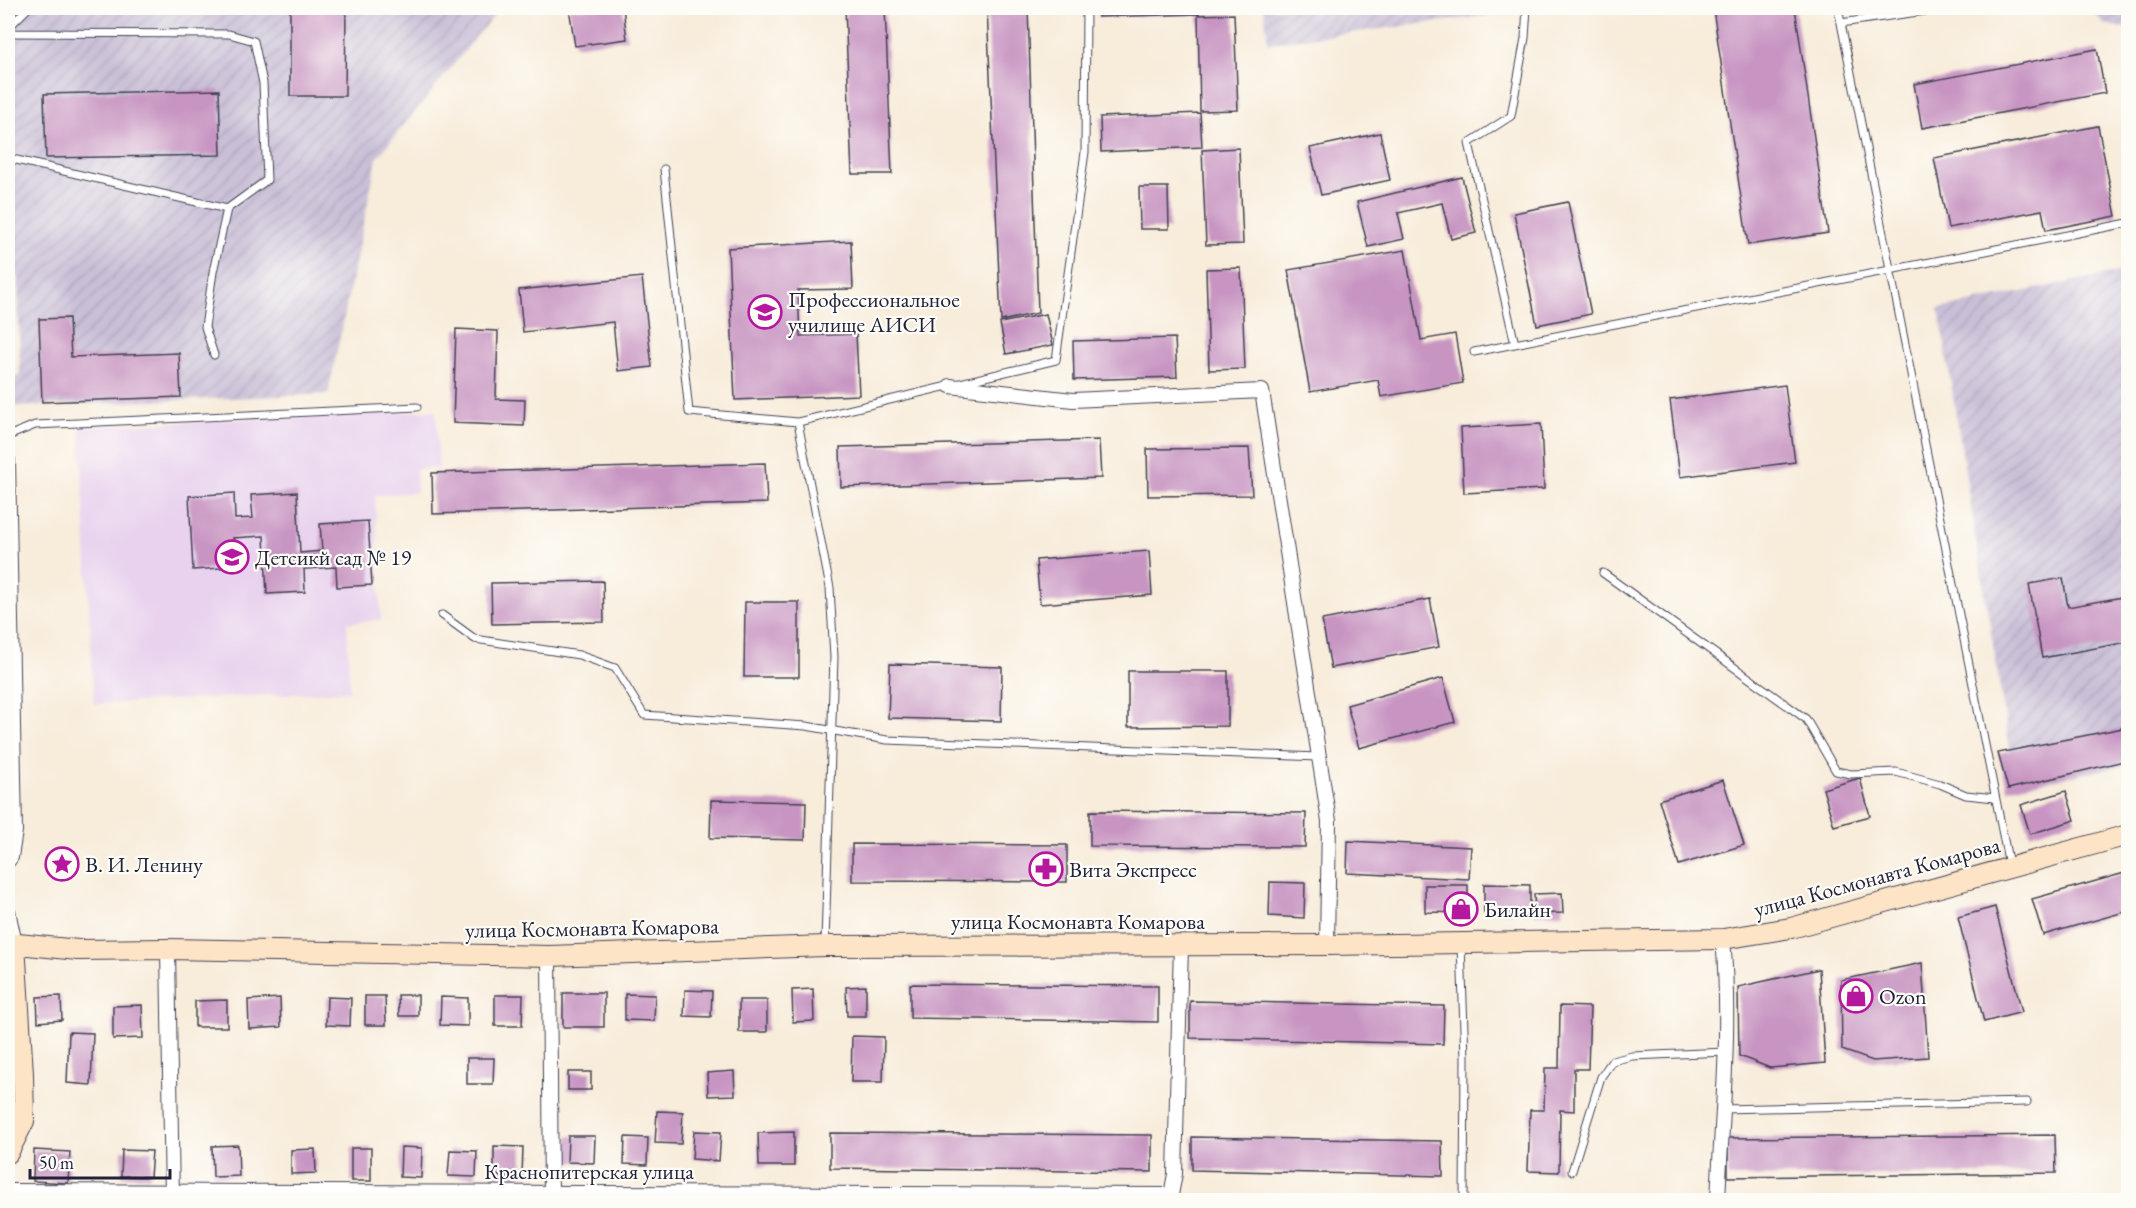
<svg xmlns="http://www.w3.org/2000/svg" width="2136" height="1208" font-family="'EB Garamond',serif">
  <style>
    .built { fill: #e8d2ee }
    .industrial { fill: url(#industrial-furrows) }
    .building { fill: #c895c2 }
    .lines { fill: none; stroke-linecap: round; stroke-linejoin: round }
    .lane-casing { stroke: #424053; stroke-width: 9 }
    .street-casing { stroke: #424053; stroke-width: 16 }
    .secondary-casing { stroke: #424053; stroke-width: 22 }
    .lane { stroke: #fff; stroke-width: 7 }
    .street { stroke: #fff; stroke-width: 14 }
    .secondary { stroke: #fee4c6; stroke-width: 20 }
    .labels { text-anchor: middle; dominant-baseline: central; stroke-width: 4.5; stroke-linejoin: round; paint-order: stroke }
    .poi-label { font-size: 22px; fill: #22223b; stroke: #fdfcf7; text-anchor: start }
    .street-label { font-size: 22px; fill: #22223b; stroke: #fdfcf7 }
  </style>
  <defs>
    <pattern id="industrial-furrows" width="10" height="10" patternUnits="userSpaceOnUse" patternTransform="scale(1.5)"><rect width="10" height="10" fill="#c9bfd7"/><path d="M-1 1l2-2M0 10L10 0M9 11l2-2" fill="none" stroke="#aca4b9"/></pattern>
  </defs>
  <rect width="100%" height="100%" fill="#fdfcf7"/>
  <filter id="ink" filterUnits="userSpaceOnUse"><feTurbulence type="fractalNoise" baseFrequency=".0167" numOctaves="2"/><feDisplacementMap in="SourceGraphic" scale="12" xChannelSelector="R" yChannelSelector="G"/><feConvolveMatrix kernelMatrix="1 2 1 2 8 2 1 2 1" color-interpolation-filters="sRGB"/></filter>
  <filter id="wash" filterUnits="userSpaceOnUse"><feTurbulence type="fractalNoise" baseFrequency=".008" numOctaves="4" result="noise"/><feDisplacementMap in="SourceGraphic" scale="24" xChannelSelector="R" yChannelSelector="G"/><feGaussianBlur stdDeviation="1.35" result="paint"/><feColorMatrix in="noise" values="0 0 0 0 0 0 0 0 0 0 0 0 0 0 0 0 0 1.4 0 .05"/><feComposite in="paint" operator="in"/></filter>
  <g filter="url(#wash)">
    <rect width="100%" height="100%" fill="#f8ecda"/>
    <!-- built -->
    <path class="built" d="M436,410L439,468L416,469L417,492L375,495L381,620L347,623L350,691L94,704L80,427Z"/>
    <!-- industrial -->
    <path class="industrial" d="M8,8H500L377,158L328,394L8,407V377L20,376L18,276H8Z
      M1264,8H1550L1268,43Z
      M2090,8H2128V29L2104,24Z
      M2128,270V765L2016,787L1939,309Z"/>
    <g id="blocks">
      <!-- building -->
      <path class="building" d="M290,8H346L345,96H290Z
        M569,8H623L627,39L575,46Z
        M845,8H885L892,174H852Z
        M987,8H1028L1038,313L1001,321Z
        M1098,8H1199V14L1098,17Z
        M1721,8H1795L1828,233L1748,245L1713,9Z
        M1234,14L1238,110L1200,111L1198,15Z
        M2097,49L2105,93L1922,128L1914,84Z
        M219,90L221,155L46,158L44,94Z
        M1200,113L1202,147L1101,152L1100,117Z
        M2098,126L2116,216L2046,230L2042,210L1948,228L1934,158Z
        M1380,133L1390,180L1321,195L1310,148Z
        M1239,148L1243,244L1206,245L1202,150Z
        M1462,177L1476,233L1451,239L1442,203L1398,213L1404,239L1368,247L1357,202Z
        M1139,187H1168L1169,229H1140Z
        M1568,202L1591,314L1537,325L1514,213Z
        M851,241L853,289L798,290L800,336L856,334L859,395L735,400L728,248Z
        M1405,250L1421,340L1455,334L1463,383L1381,397L1378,380L1310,392L1288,270Z
        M1241,268L1245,369L1209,370L1206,269Z
        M642,277L652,367L618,371L613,322L523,332L519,290Z
        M1046,314L1053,345L1006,354L1000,323Z
        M69,318L71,357L179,353L181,397L42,402L39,319Z
        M456,329L498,331L496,399L525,400L524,426L453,423Z
        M1175,338L1177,377L1074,380L1073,341Z
        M1785,385L1795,462L1680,477L1670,400Z
        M1541,424L1544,489L1464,493L1461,428Z
        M1099,440L1101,478L841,487L840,447Z
        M1249,448L1252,495L1148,496L1147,449Z
        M765,463L767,503L433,514L432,473Z
        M297,492L300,553L322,551L320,524L368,521L372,585L337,587L336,567L304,569L305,592L267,594L264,536L233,538L235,567L193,570L189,496L234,493L235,519L253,518L251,495Z
        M1149,551L1152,595L1040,604L1036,560Z
        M2063,578L2068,607L2128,596V642L2042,658L2029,584Z
        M603,581L604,622L492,624L491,583Z
        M1430,599L1439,647L1331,668L1322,620Z
        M745,602H799V677H744Z
        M890,664L1002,667L1001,721L888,718Z
        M1128,671H1228V726L1128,727Z
        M1443,678L1455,722L1359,748L1347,705Z
        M2128,727V760L2008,789L1998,753Z
        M1860,778L1870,816L1834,826L1823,789Z
        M1723,780L1744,845L1679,865L1659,800Z
        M2066,791L2075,820L2030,834L2021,805Z
        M711,800L806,802L805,840L710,838Z
        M1090,811L1306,813L1305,847L1090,846Z
        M1348,841L1471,847L1469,879L1347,873Z
        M852,844L1067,845V882L852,881Z
        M2128,872V911L2043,935L2032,899Z
        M1270,882L1305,883L1304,918L1269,916Z
        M1484,884L1530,885V912H1484Z
        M1425,885H1468V913L1425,912Z
        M1562,893L1563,913L1535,914L1534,894Z
        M1995,907L2022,1012L1984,1022L1958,917Z
        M1922,963L1928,1057L1873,1061L1842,1050L1841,980Z
        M1819,969L1825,1063L1770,1068L1739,1056L1738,987Z
        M910,984L1158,986V1022L910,1018Z
        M866,986V1016H847L846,987Z
        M813,989L814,1021L793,1022L792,990Z
        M685,990L712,991L711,1017L684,1016Z
        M563,993H604V1027H563Z
        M625,994L655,995L654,1021L625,1020Z
        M398,995H418V1016H399Z
        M495,995H523L522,1026H495Z
        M61,996L62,1020L38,1022L37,997Z
        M365,996H385L386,1025H365Z
        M327,997L351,998L350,1026L326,1025Z
        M441,997L468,998V1026L440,1025Z
        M280,998L281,1027L249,1029L248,1000Z
        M227,1000V1027H195V1001Z
        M739,1000H767V1032H739Z
        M1190,1001L1444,1006L1443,1044L1190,1038Z
        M142,1005L143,1038L113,1039V1006Z
        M1560,1006L1590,1007L1588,1069H1574V1111L1560,1110L1559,1172L1528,1171L1530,1110H1544L1545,1068H1559Z
        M69,1032L93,1033L91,1085L67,1083Z
        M852,1036L884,1037L883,1082H851Z
        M467,1058H494L493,1084H467Z
        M734,1071L735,1095L708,1096L707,1073Z
        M568,1072H591V1090H568Z
        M657,1111L683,1112L681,1144L655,1143Z
        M694,1131L721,1132L719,1161L692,1159Z
        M794,1132V1166H759L758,1133Z
        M830,1133L1152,1135V1172L830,1168Z
        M2055,1135L2056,1173L1728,1177V1138Z
        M568,1136H595L594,1163L567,1162Z
        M625,1137L648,1138L647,1165L624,1164Z
        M1192,1137L1442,1141L1443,1176L1192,1170Z
        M238,1145L239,1176L213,1177L212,1146Z
        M494,1146L523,1147L522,1176H494Z
        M401,1147L422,1148L421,1178L400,1177Z
        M351,1148H371V1181H351Z
        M315,1149L316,1173L291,1174V1150Z
        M34,1150L70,1152L68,1183L33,1181Z
        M122,1150L152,1151L150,1177L121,1176Z
        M450,1150L477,1151L476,1177L448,1176Z"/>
    </g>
  </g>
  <g filter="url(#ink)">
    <use href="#blocks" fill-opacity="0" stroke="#424053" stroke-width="1.5"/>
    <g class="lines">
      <!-- lane casing -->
      <g class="lane-casing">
        <path id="lane" d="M1838,8L2009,865
          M1841,23L1946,8
          M8,28L28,8
          M8,33L229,34L254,41L263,83L267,180L227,209
          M8,158L227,209L213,272L205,327L214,355
          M664,169L689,412L798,422
          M1515,344L1469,143L1511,116L1525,38L1527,8
          M1474,352L2128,223
          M8,436L35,425L417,407
          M1603,573L1806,719L1836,771L1851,774L1896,772L1940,784L1966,795L1995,798
          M442,615L475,639L579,655L615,668L644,715L806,726L887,740L1318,757
          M825,943L834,657L830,588L798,422L1056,360L1085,152L1086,8
          M1461,945L1465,1058L1464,1200
          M1722,1109L2027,1102
          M1572,1171L1601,1077L1612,1061L1632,1056L1726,1052"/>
      </g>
      <!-- street casing -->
      <g class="street-casing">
        <path id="street" d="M950,386L1073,400L1262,391L1329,821L1327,945
          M8,460L15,831L11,857L8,861
          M8,911L15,944
          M168,949L172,1200
          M549,956L551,1198
          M8,1191L1171,1195
          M1170,1200L1175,1174L1181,945
          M1718,1200C1722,1113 1731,1026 1723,939"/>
      </g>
      <!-- secondary casing -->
      <g class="secondary-casing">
        <path id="secondary" d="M8,943L78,950L168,949L549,956L825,946L1327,945L1723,939L1791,928L2128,835
          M8,1153L24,1121L23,1074L15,944"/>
      </g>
      <!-- lane -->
      <use href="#lane" class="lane"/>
      <!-- street -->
      <use href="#street" class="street"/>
      <!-- secondary -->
      <use href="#secondary" class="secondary"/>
    </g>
  </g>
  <!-- icons -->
  <defs>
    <g id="university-ring" transform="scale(1.725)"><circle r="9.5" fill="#fdfcf7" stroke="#b5179e" stroke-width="1.5"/><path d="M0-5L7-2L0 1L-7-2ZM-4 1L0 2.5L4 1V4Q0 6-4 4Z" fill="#b5179e"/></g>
    <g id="school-ring" transform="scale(1.725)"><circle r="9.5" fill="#fdfcf7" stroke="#b5179e" stroke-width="1.5"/><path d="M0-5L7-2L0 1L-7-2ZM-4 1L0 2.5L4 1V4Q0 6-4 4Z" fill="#b5179e"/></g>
    <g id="sight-ring" transform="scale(1.725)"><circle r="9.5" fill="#fdfcf7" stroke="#b5179e" stroke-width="1.5"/><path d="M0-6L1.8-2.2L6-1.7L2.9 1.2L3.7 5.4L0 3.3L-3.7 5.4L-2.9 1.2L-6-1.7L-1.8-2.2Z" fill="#b5179e"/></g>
    <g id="pharmacy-ring" transform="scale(1.725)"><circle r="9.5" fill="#fdfcf7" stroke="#b5179e" stroke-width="1.5"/><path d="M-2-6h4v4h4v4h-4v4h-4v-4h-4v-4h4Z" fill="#b5179e"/></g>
    <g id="shop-ring" transform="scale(1.725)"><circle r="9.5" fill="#fdfcf7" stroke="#b5179e" stroke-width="1.5"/><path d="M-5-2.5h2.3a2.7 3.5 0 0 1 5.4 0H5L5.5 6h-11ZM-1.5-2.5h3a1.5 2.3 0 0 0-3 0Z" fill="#b5179e"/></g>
  </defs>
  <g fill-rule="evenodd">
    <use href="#university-ring" x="765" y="312"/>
    <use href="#school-ring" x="232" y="557"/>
    <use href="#sight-ring" x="62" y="864"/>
    <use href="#pharmacy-ring" x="1046" y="869"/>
    <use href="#shop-ring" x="1461" y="909"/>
    <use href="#shop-ring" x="1856" y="996"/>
  </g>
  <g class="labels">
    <!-- poi labels -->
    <g class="poi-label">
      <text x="788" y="299">Профессиональное<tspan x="788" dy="25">училище АИСИ</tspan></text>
      <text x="255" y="557">Детсикй сад № 19</text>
      <text x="85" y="864">В. И. Ленину</text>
      <text x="1069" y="869">Вита Экспресс</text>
      <text x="1484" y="909">Билайн</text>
      <text x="1879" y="996">Ozon</text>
    </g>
    <!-- street labels -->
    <g class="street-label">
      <text transform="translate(1877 877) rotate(-15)">улица Космонавта Комарова</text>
      <text x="1078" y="921">улица Космонавта Комарова</text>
      <text transform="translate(592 928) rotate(-1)">улица Космонавта Комарова</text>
      <text x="589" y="1171">Краснопитерская улица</text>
    </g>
  </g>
  <!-- margin -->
  <rect width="2136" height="1208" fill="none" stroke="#fdfcf7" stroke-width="30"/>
  <!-- scale -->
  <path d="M30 1169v9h140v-9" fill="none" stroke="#22223b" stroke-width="3"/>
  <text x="39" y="1169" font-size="18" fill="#22223b" stroke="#fdfcf7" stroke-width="4.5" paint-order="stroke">50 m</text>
</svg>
